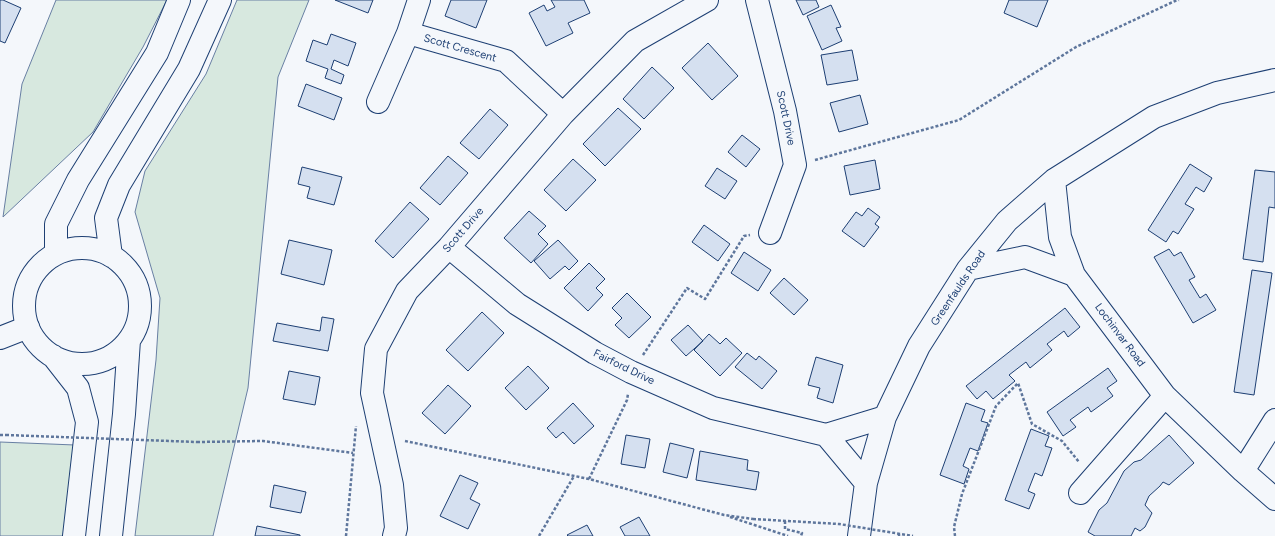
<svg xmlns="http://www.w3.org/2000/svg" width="1275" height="536" font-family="Figtree,sans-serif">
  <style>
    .green { fill: #d7e8df; stroke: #687fa3 }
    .building { fill: #d5e0f0; stroke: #1d3f73 }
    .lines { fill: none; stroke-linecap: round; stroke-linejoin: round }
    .minor-casing { stroke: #1d3f73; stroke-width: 24 }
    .major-casing { stroke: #1d3f73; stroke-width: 24 }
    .path { stroke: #5e769c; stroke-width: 2.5; stroke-dasharray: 3 2; stroke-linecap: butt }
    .minor { stroke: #f4f7fb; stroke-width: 22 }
    .major { stroke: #f4f7fb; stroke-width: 22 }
    .path-bridge { stroke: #5e769c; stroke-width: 2.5; stroke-dasharray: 3 2; stroke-linecap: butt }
    .labels { text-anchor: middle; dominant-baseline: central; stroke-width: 3; stroke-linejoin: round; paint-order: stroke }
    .street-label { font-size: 11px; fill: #1d3f73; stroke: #f4f7fb }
  </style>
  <rect width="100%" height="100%" fill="#f4f7fb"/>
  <!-- green -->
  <path class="green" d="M56,0H167L143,47L93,132L3,217L22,84Z
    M237,0H309L278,77L248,388L213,536H135L156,360L160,298L135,212L145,171L206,74Z
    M0,442L75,445L65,536H0Z"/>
  <!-- building -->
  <path class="building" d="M0,0H3L21,8L5,43L0,41Z
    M335,0H373L368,13Z
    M451,0H487L476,28L445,16Z
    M551,0H584L590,13L568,23L573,33L546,46L529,13L544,5L547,11L555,7Z
    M796,0H816L819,7L803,15Z
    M1009,0H1048L1037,27L1004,13Z
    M831,5L841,27L836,28L842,41L822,50L807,16Z
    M331,34L356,43L348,66L334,60L331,69L344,75L341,84L325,78L328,69L306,61L313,40L327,45Z
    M708,43L738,76L712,100L682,68Z
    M852,50L858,80L827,85L821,55Z
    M652,67L674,88L644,119L623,99Z
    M306,84L342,98L334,120L298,106Z
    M860,95L868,124L839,132L830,103Z
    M618,108L641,129L605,166L583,144Z
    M490,109L508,125L479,159L460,143Z
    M742,135L760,149L746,167L728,152Z
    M448,156L468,173L440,205L420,188Z
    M573,159L596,180L566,211L544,190Z
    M875,160L880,189L850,195L844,166Z
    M1190,164L1212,178L1204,192L1196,187L1185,204L1194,209L1178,234L1173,231L1166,242L1148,230Z
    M302,167L342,177L334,205L307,198L310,187L298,184Z
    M717,168L737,181L725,199L705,186Z
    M1255,170L1275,172V208L1269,207L1263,262L1243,259Z
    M410,202L429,219L393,258L375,241Z
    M868,208L880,217L875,224L879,227L864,247L842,231L856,212L862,216Z
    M529,211L546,226L538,234L548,244L531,263L504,238Z
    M704,225L730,244L718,261L692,242Z
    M289,240L332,250L324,285L281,274Z
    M558,240L578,261L569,270L565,266L550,279L534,261Z
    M1169,249L1174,256L1181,252L1195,277L1189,280L1200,298L1206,294L1216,310L1193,323L1154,257Z
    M744,252L771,270L758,291L731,273Z
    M589,263L605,279L596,288L603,295L588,311L564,288Z
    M1252,270L1272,273L1254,395L1234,392Z
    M784,278L808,300L794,315L770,293Z
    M627,293L651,317L629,338L615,325L622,318L612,308Z
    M1065,308L1080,327L1068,337L1064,331L1047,344L1052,350L1030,368L1026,362L1009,375L1015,381L993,399L986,391L977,399L966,386Z
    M482,312L504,333L468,371L446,350Z
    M322,317L334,319L328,351L273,341L277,323L320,331Z
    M688,325L703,341L686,356L671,340Z
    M709,334L720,344L726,338L742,353L720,376L694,350Z
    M747,353L756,360L759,356L777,371L762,389L735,367Z
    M816,357L843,365L833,403L817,398L820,388L808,385Z
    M528,366L549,388L526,410L505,388Z
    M1108,368L1117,381L1107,388L1113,396L1091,412L1088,407L1070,420L1076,427L1063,436L1047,412Z
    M289,371L320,377L315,405L283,399Z
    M448,385L471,406L445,434L422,413Z
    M573,403L594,426L574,444L563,432L556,438L547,428Z
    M966,403L985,410L981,421L988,423L978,451L970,448L963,466L969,469L964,484L940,475Z
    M1031,429L1049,436L1045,446L1052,448L1042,476L1035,473L1028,491L1035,494L1029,509L1005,500Z
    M626,435L650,439L645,468L621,464Z
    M1169,435L1194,463L1169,485L1163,482L1160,486L1149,496L1145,505L1152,513L1145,527L1140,531L1135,528L1131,536H1095L1088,532L1099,510L1107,503L1124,471L1134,462L1141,460Z
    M670,443L694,449L687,478L663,472Z
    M700,451L748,460L747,470L759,472L756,490L696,480Z
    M460,475L478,483L470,499L480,504L468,529L440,516Z
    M274,485L306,492L301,513L270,507Z
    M639,517L650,536H625L620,527Z
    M587,525L593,536H568L567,535Z
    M257,526L300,535V536H255Z"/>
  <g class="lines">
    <!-- minor casing -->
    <g class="minor-casing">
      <path id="minor" d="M757,0L785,111L795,165L770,233
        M408,33L506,61L563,114
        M378,102L408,33L419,0
        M1054,180L1060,237L1074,275L1165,396L1243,471L1275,499
        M449,247L517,304L595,353L631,372L713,408L826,435L866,483
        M968,269L1025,257L1074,275
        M0,338L28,327
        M826,435L885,417
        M1243,471L1275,420
        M1080,493L1165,396
        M394,536L396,528L392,485L372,393L376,349L407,291L449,247L563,114L635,41L707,0
        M859,536L866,483L885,417L919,346L968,269L1007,221L1054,180L1154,117L1217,93L1275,80"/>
    </g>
    <!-- major casing -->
    <g class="major-casing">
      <path id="major" d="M24 306a58 58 0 1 1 116 0a58 58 0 1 1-116 0Z
        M56,254V224L78,180L157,53L179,0
        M111,256L106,218L119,185L189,69L220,0
        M53,356L78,388L87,422L74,536
        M111,536L124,414L129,340"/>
    </g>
    <!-- path -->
    <path class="path" d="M815,160L959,120L1076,47L1175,1L1179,0
      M643,355L687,288L705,299L744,236L750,235
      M0,435H6
      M405,441L589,479L724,515L753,519
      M197,442L263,441L353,453
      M589,479L627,400L628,394
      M730,517L788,536
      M785,521V529L802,533L801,536
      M899,534V536
      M346,536L356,426
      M539,536L574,476
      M955,536L954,527L962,494L996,406L1018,383L1032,424L1062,441L1079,462"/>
    <!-- minor -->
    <use href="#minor" class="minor"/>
    <!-- major -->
    <use href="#major" class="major"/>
    <!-- path-bridge -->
    <path class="path-bridge" d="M6,435L197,442
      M753,519L839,524L913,536"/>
  </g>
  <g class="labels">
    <!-- street labels -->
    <g class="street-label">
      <text transform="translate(460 48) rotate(16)">Scott Crescent</text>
      <text transform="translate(786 118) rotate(78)">Scott Drive</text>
      <text transform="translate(463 230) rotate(-49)">Scott Drive</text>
      <text transform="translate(958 288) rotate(-56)">Greenfaulds Road</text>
      <text transform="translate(1120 335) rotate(53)">Lochinvar Road</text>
      <text transform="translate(624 367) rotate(26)">Fairford Drive</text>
    </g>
  </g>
</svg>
